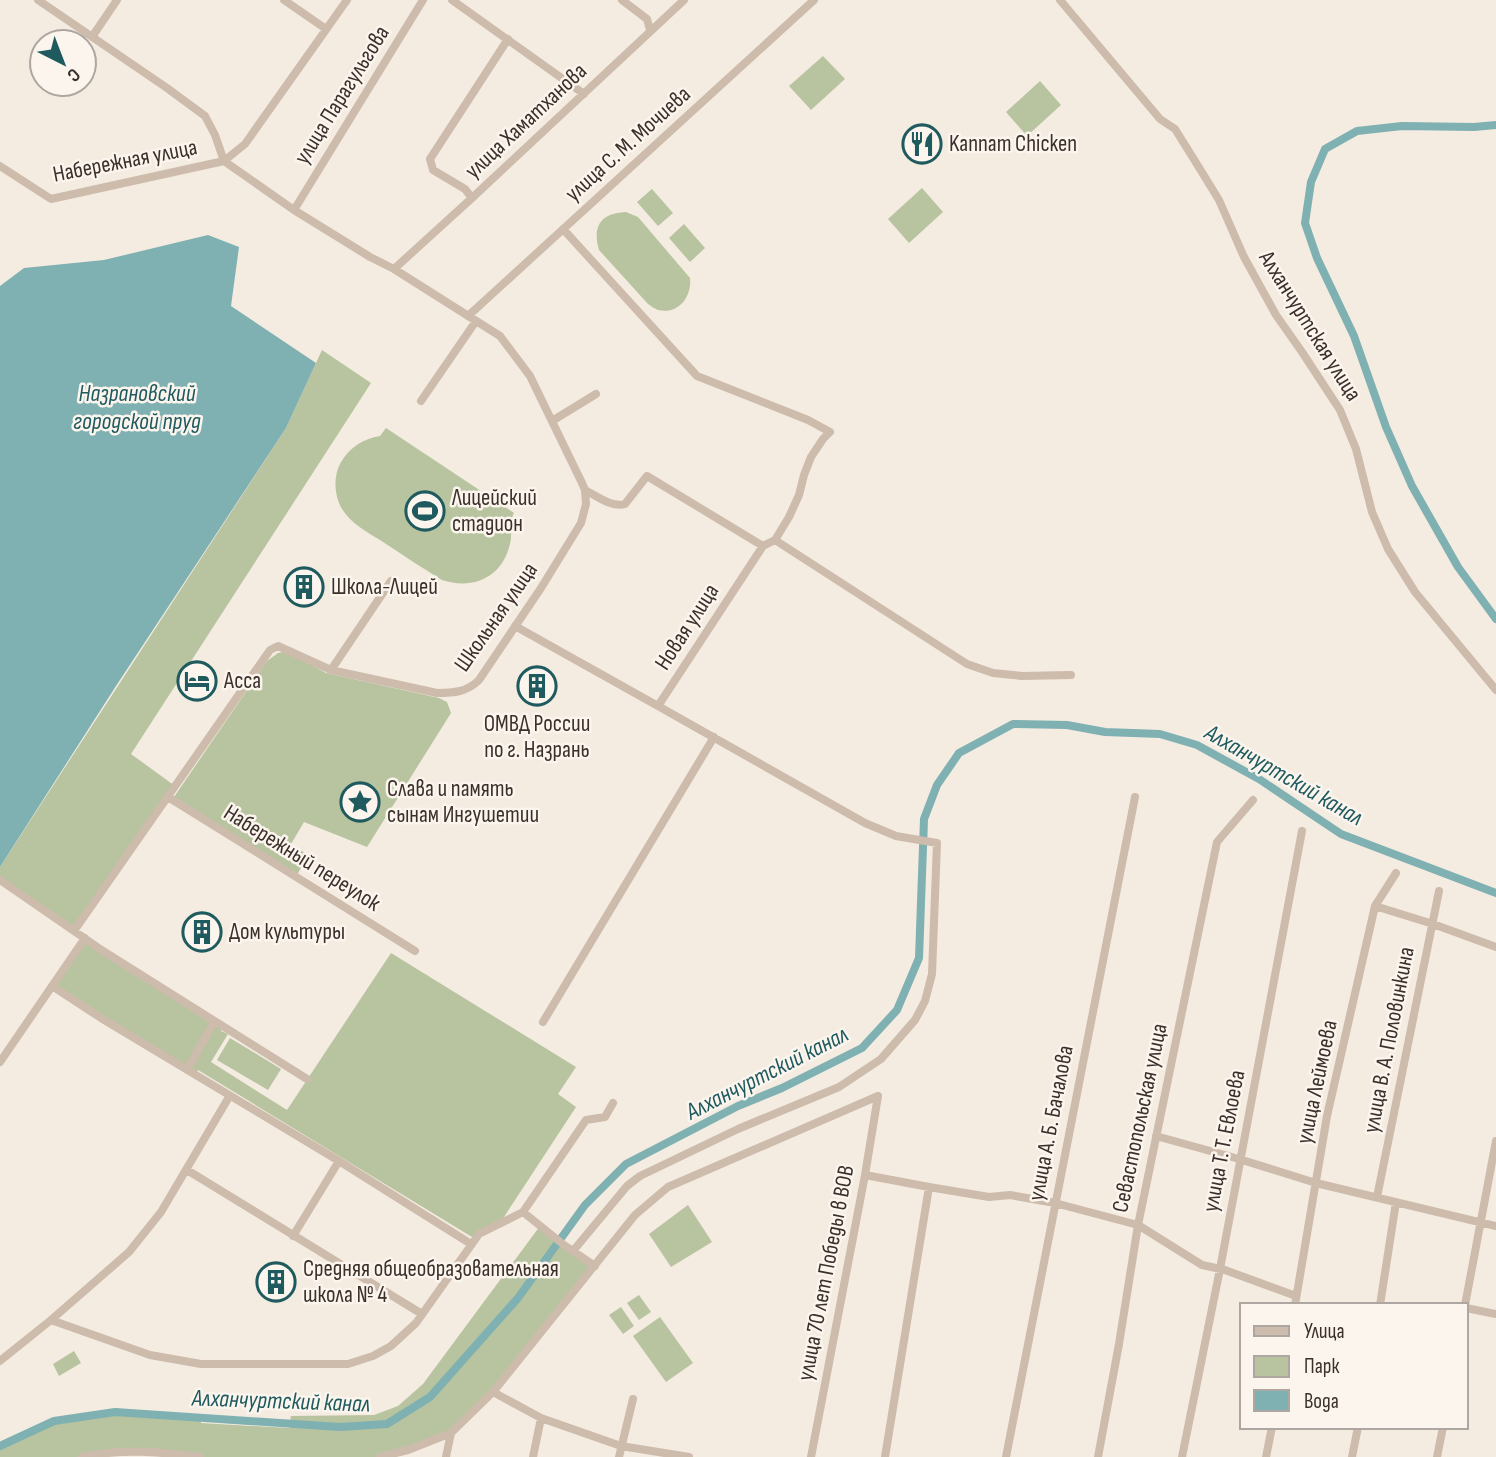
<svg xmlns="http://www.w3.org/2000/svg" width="1496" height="1457" font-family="'Sofia Sans Condensed',sans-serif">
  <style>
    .green { fill: #b8c4a0 }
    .water { fill: #7fb0b2 }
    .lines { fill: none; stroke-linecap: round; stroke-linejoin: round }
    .canal { stroke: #7fb0b2; stroke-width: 8 }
    .minor { stroke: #cdbbac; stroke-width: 8 }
    .labels { text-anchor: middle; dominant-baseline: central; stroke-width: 5; stroke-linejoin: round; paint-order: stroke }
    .street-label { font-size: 23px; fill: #3b302b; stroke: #fbf5ee }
    .poi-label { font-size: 23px; fill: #3b302b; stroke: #fbf5ee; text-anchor: start }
    .water-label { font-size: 24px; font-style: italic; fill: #1f5a5e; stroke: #fbf5ee }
  </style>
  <rect width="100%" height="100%" fill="#f4ebe1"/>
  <!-- green -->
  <path class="green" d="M823,56L845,79L811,110L789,86Z
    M1040,81L1061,105L1027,136L1006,112Z
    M922,188L943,212L909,243L888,219Z
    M652,189L673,213L658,226L637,202Z
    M626,212L638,217L690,278C692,296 679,315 658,310C657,310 649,305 648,304L599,250C592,226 601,213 626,212Z
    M684,224L705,248L690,262L669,238Z
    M322,350L371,383L131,754L175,786L74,931L0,880V867L286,428Z
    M386,428L514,513C508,524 513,532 510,544C502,578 473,590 442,580C422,568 403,555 383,542C369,533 351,524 342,509C334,495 333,476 341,462C350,447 363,439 380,436Z
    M283,652L291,654L326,673L439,698L447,702L451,713L367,847L304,822L291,844L308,855L297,875L174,797L267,661L278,653Z
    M85,938L223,1027L221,1031L228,1034L211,1062L287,1110L391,953L576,1067L558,1094L576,1107L502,1220L472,1237L198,1070L195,1075L52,986Z
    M230,1038L281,1069L268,1090L217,1060Z
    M688,1205L712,1242L671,1267L649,1234Z
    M540,1226L595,1266L493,1392L451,1433L380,1457H200L140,1451L82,1457H0V1446L54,1421L115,1412L200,1417L201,1423L289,1428L291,1416L374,1415L398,1406L423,1384Z
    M639,1295L651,1312L639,1320L627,1303Z
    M621,1307L634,1326L623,1334L609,1315Z
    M660,1317L693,1363L666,1382L633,1336Z
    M74,1351L81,1363L59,1376L53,1364Z"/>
  <!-- water -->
  <path class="water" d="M208,235L239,247L231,306L316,363L286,428L116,686L0,867V286L24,268L104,260Z"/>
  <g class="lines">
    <!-- canal -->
    <path class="canal" d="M1496,125L1474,127L1402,126L1357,131L1325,149L1311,182L1305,223L1317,258L1354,336L1386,427L1412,486L1458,567L1496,619
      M0,1446L54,1421L115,1412L340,1427L387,1424L430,1397L518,1298L585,1205L626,1164L738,1106L782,1088L862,1048L897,1010L919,958L924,819L937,785L959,753L1013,724L1067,725L1105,732L1160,734L1197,745L1259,779L1341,834L1496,893"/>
    <!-- minor -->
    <path class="minor" d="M38,0L167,88L205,116L215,135L224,161L294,210L370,257L394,269L500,336L530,376L582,483L585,490L586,504L581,523L541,588L479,680C467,692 454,693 437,693L331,670L278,646L270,650L74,931
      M284,0L326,29
      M452,0L584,94
      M622,0L647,19L650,30
      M1060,0L1160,119L1175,129L1195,161L1219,200L1244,257L1276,315L1302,352L1340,410L1356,449L1372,512L1388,549L1415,592L1496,690
      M92,37L117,0
      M0,166L51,199L224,161L245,144L347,0
      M472,198L465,189L433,170L430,159L508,39
      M294,210L423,0
      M394,269L472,198L684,0
      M468,316L814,0
      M421,401L476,321
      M552,421L596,394
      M585,490C597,496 612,508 625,504L647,476L763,546
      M775,540L967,664L993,673L1022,676L1071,675
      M515,626L658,706L763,546L775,540L789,517L799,495L804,475L811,457L823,439L830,432L808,420L697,376L563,229
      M331,670L391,581
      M168,797L415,951
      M0,880L103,951L307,1079
      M1375,906L1433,924L1496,947
      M52,986L101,1018L339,1161L471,1244
      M543,1022L714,737
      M0,1062L85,938
      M187,1070L214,1022
      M1156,1136L1239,1159L1316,1183L1496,1226
      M187,1170L422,1314
      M865,1175L929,1187L989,1197L1010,1195L1055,1203L1138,1225L1202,1265L1225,1270L1296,1296
      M1377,1197L1439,891
      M523,1212L564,1245L595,1266
      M293,1236L339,1161
      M573,1251L627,1186L640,1176L738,1129L839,1087L881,1059L915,1020L925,1001L932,974L937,843L896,836L865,823L658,706
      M1295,1305L1327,1116L1375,906L1396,873
      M1380,1305L1396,1202
      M1465,1305L1496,1141
      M1466,1308L1496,1314
      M51,1320L150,1355L201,1364H348L373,1356L391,1346L416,1323L479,1234L523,1212L586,1120L605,1117L613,1103
      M0,1361L51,1320L129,1252L161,1212L229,1097
      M493,1392L541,1418L621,1446L689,1457
      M82,1457C125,1448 158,1452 200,1457
      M380,1457L408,1450L451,1433L493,1392L635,1215L668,1187L878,1096
      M446,1457L451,1433
      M533,1457L541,1418
      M619,1457L633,1399
      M811,1457L865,1175L878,1096
      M885,1457L929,1187
      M1006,1457L1135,797
      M1098,1457L1119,1344L1138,1225L1217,842L1253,800
      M1182,1457L1220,1269L1302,831
      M1266,1457L1272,1427
      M1352,1457L1358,1427
      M1437,1457L1443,1427"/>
  </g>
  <!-- icons -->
  <defs>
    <g id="restaurant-ring" transform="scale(2.0125)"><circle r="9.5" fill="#fbf5ee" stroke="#1f5a5e" stroke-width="1.5"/><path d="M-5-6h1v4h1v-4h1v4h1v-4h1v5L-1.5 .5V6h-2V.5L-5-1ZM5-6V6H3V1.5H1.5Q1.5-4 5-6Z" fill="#1f5a5e"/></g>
    <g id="stadium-ring" transform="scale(2.0125)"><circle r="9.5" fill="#fbf5ee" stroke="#1f5a5e" stroke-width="1.5"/><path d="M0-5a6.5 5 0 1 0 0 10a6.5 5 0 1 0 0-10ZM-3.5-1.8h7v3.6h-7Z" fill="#1f5a5e"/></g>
    <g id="building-ring" transform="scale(2.0125)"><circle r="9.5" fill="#fbf5ee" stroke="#1f5a5e" stroke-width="1.5"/><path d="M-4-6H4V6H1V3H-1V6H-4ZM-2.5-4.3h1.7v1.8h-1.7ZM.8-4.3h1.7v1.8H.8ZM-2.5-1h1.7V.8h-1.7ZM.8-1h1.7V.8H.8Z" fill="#1f5a5e"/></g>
    <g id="hotel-ring" transform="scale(2.0125)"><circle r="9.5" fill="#fbf5ee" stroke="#1f5a5e" stroke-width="1.5"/><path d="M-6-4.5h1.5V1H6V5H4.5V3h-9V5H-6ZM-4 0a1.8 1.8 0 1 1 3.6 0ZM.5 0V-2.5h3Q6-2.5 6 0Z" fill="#1f5a5e"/></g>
    <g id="sight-ring" transform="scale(2.0125)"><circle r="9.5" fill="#fbf5ee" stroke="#1f5a5e" stroke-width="1.5"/><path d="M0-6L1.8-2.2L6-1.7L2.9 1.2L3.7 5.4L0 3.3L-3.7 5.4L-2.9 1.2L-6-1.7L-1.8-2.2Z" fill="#1f5a5e"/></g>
  </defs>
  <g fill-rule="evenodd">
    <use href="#restaurant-ring" x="922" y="144"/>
    <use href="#stadium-ring" x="425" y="511"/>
    <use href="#building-ring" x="304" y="587"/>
    <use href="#hotel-ring" x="197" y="681"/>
    <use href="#building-ring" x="537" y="686"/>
    <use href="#sight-ring" x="360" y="802"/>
    <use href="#building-ring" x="202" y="932"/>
    <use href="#building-ring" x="276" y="1282"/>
  </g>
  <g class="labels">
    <!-- street labels -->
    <g class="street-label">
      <text transform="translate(342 95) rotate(-58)">улица Парагульгова</text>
      <text transform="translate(526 121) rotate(-43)">улица Хаматханова</text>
      <text transform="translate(628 144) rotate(-42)">улица С. М. Мочиева</text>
      <text transform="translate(125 161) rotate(-11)">Набережная улица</text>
      <text transform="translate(1310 326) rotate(58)">Алханчуртская улица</text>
      <text transform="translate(496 617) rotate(-55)">Школьная улица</text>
      <text transform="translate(687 627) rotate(-57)">Новая улица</text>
      <text transform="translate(302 858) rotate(32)">Набережный переулок</text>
      <text transform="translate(1389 1040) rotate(-79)">улица В. А. Половинкина</text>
      <text transform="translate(1317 1082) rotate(-78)">улица Леймоева</text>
      <text transform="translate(1140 1118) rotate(-78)">Севастопольская улица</text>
      <text transform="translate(1051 1123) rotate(-79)">улица А. Б. Бачалова</text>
      <text transform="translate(1224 1141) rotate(-79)">улица Т. Т. Евлоева</text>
      <text transform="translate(826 1273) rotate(-79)">улица 70 лет Победы в ВОВ</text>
    </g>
    <!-- poi labels -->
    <g class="poi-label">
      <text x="949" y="144">Kannam Chicken</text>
      <text x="452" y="498">Лицейский<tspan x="452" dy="26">стадион</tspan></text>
      <text x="331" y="587">Школа-Лицей</text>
      <text x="224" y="681">Асса</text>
      <text x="537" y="724" text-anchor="middle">ОМВД России<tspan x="537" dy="26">по г. Назрань</tspan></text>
      <text x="387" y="789">Слава и память<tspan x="387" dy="26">сынам Ингушетии</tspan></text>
      <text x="229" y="932">Дом культуры</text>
      <text x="303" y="1269">Средняя общеобразовательная<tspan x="303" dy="26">школа № 4</tspan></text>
    </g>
    <!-- water labels -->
    <g class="water-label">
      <text x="137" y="393">Назрановский<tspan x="137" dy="28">городской пруд</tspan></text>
      <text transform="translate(1284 775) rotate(30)">Алханчуртский канал</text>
      <text transform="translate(767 1073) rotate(-27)">Алханчуртский канал</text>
      <text transform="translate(281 1401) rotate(2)">Алханчуртский канал</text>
    </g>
  </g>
  <!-- legend -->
  <rect x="1240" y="1303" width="228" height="126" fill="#fbf5ee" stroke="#aea6a0" stroke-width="2"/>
  <rect x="1254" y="1326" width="35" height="10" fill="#cdbbac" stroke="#aea6a0" stroke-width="2"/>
  <text x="1304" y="1338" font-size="21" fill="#3b302b">Улица</text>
  <rect x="1254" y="1356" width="35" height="21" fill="#b8c4a0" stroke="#aea6a0" stroke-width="2"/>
  <text x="1304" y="1373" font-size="21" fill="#3b302b">Парк</text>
  <rect x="1254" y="1390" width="35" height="21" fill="#7fb0b2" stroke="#aea6a0" stroke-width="2"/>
  <text x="1304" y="1408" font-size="21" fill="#3b302b">Вода</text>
  <!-- north arrow -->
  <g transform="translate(63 63) rotate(138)"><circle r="33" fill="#fbf5ee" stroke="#aea6a0" stroke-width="2"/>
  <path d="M0-5L12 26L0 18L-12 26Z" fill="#1f5a5e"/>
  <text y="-10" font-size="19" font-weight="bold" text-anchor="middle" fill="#3b302b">С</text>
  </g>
</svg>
